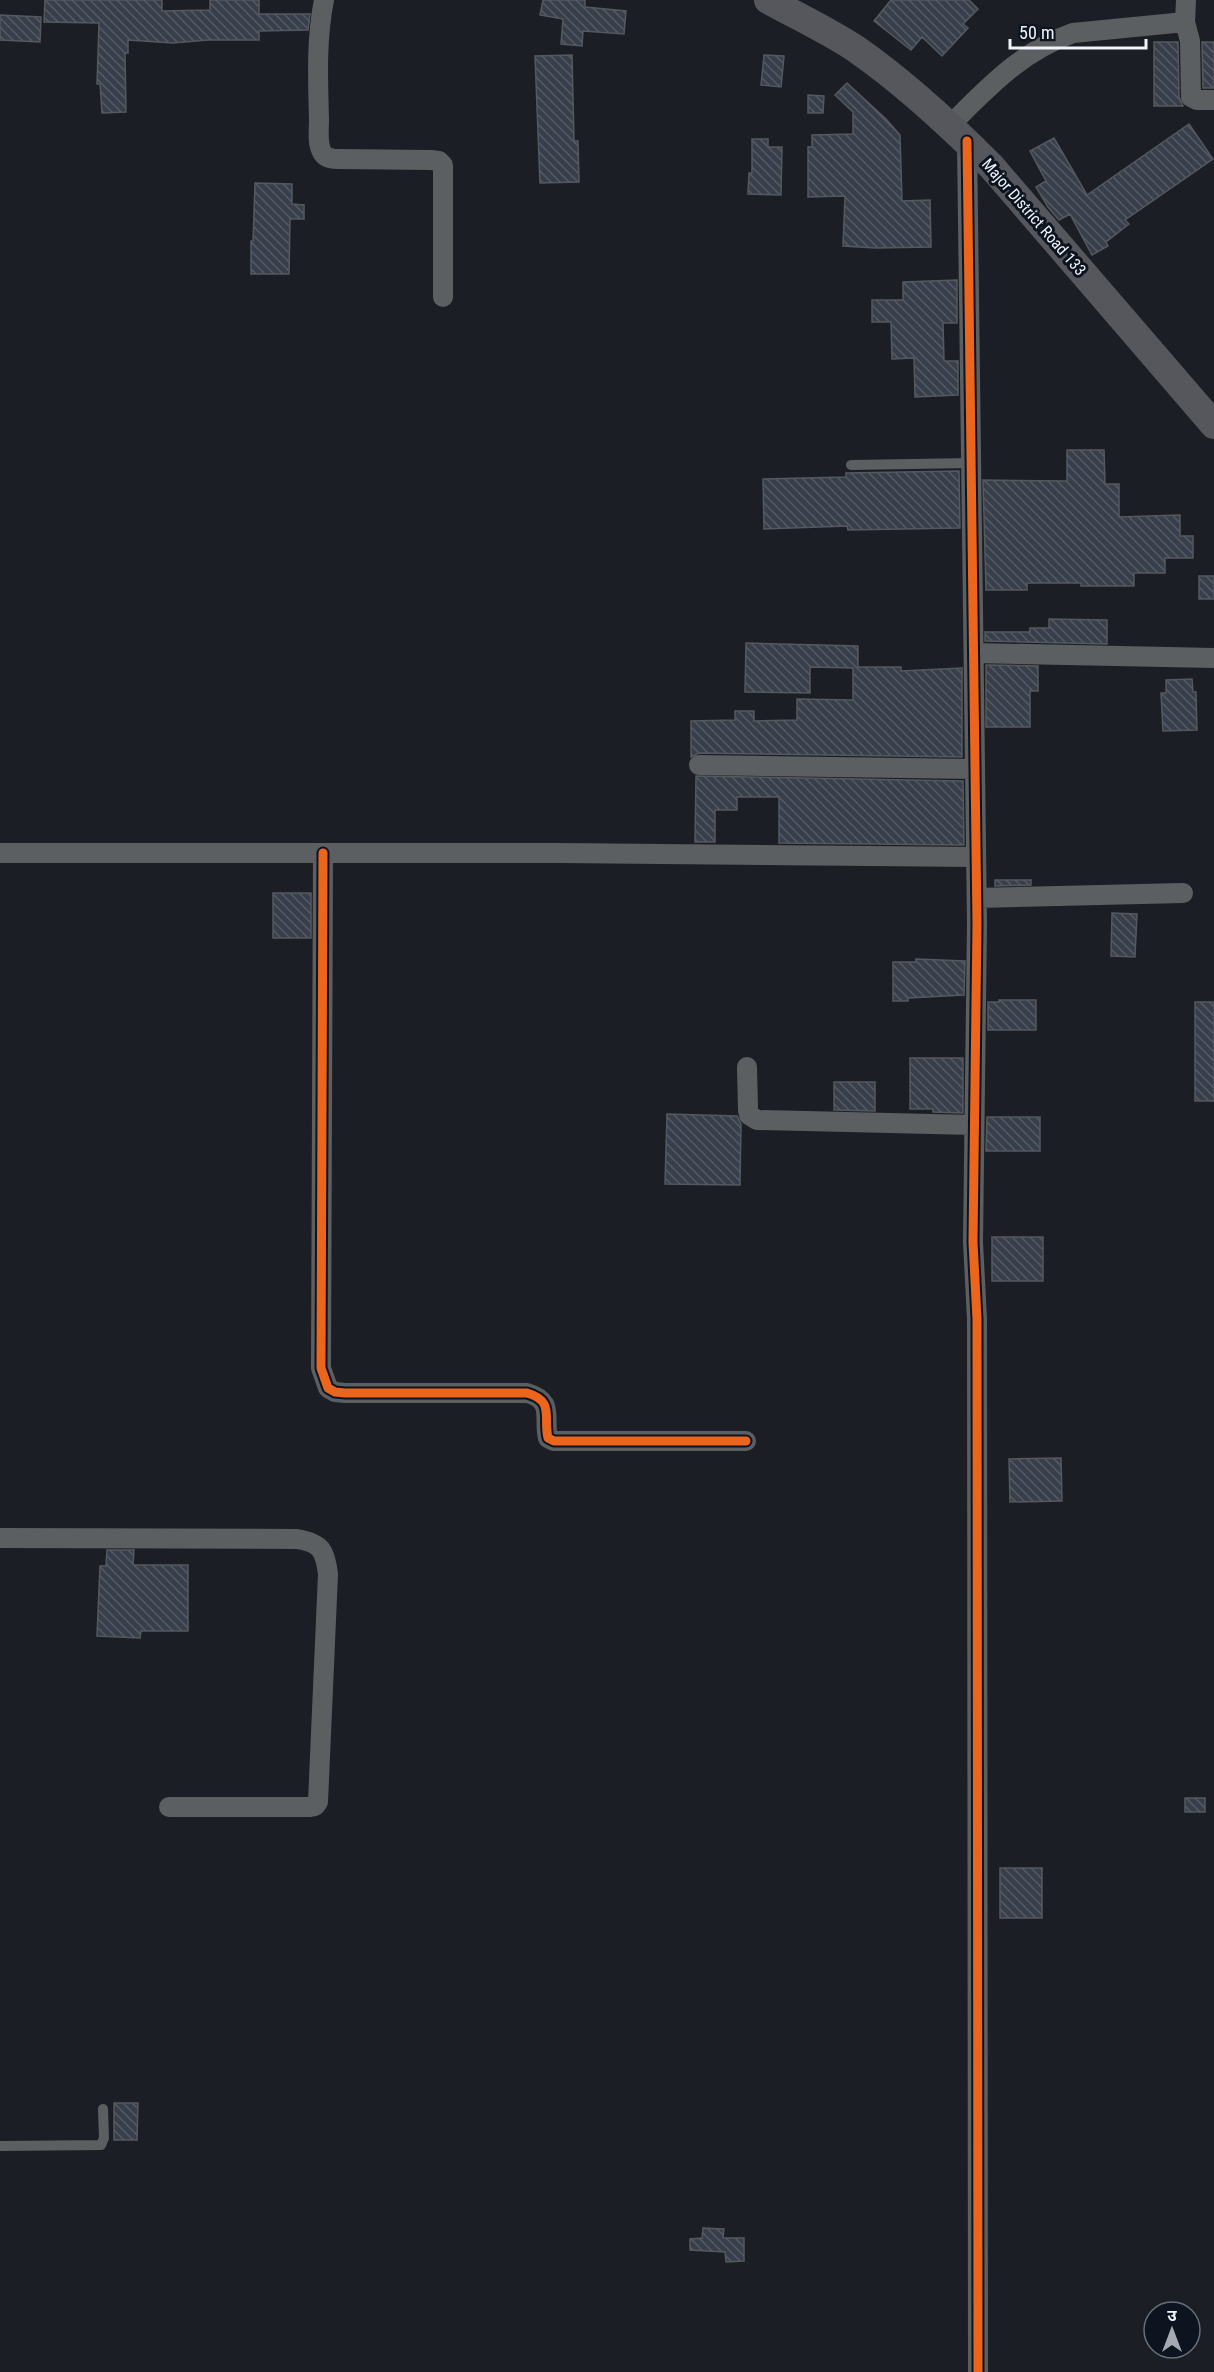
<svg xmlns="http://www.w3.org/2000/svg" width="1214" height="2372" font-family="'Roboto Condensed','Noto Sans Devanagari',sans-serif">
  <style>
    .building { fill: url(#building-back-hatch); stroke: #55595e; stroke-width: 1.5 }
    .lines { fill: none; stroke-linecap: round; stroke-linejoin: round }
    .lane { stroke: #5c5f61; stroke-width: 10 }
    .street { stroke: #5c5f61; stroke-width: 20 }
    .secondary { stroke: #55575c; stroke-width: 28 }
    .cycleway-casing { stroke: #0e141f; stroke-width: 13 }
    .cycleway { stroke: #eb651d; stroke-width: 9 }
    .labels { text-anchor: middle; dominant-baseline: central; stroke-width: 6; stroke-linejoin: round; paint-order: stroke }
    .street-label { font-size: 16px; fill: #eff4fc; stroke: #0e141f }
  </style>
  <defs>
    <pattern id="building-back-hatch" width="6" height="6" patternUnits="userSpaceOnUse" patternTransform="scale(1.5)"><rect width="6" height="6" fill="#383f4b"/><path d="M-1 5l2 2M0 0l6 6M5-1l2 2" fill="none" stroke="#555b66"/></pattern>
  </defs>
  <rect width="100%" height="100%" fill="#1b1f25"/>
  <!-- building -->
  <path class="building" d="M45,0H162V11L210,10V0H259V14H310L308,30L259,31V40H208L173,43L128,40V53H125L126,112L102,113L100,84H97L99,23L44,22Z
    M543,0H585V7L626,11L624,34L583,31L582,46L561,44L563,19L540,15Z
    M891,0H969L978,9L963,24L968,28L942,56L922,37L911,50L874,21Z
    M0,15L41,17L40,42L0,40Z
    M1154,42H1178L1179,97L1183,106H1154Z
    M1202,42H1214V88H1203Z
    M572,55L574,141H578L579,182L540,183L535,56Z
    M764,55L784,56L781,87L761,85Z
    M847,83L886,119L900,135L902,201L930,200L931,247L876,248L843,246L845,196L808,197V147H812V135L853,134V112L835,95Z
    M808,95L824,96L823,113H808Z
    M1189,124L1213,159L1125,220L1129,224L1106,242L1108,246L1092,255L1070,214L1059,220L1048,207L1036,187L1046,181L1030,151L1054,138L1087,195Z
    M752,139H768V147H782L781,195L748,194L749,173H752Z
    M255,183L292,184V204L304,205V219H290L289,274H251V241H253Z
    M957,280V323H943L944,361H958V395L915,397L914,358L892,359L891,322H872V300H903V282Z
    M1067,450H1104L1105,484H1119V517L1180,515V536H1193V558H1165V573H1134V586H1081V583H1027V590H986L983,480L1067,481Z
    M959,471L960,528L848,530L847,526L764,529L763,479L846,477V473Z
    M1199,576H1214V599H1199Z
    M1049,619L1107,620V644L985,641V632H1030V628H1049Z
    M746,643L858,646V667H901V671L962,668V757L699,753L691,757V721L735,720V711H754V721L797,720V699L853,700V668L810,667V693L745,692Z
    M986,665L1038,666V691H1030V727H986Z
    M1192,679L1193,692H1196L1197,730L1163,731L1161,693H1166V680Z
    M696,776L963,781L964,845L779,843V797H737V810H715V842H695Z
    M995,880H1031V885L995,886Z
    M273,893H311V938H273Z
    M1112,913L1137,914L1135,957L1111,956Z
    M916,959L965,961L964,995L908,998V1001H893V962H916Z
    M999,1000H1036V1030H988V1002H999Z
    M1195,1002H1214V1101H1195Z
    M910,1058H963V1113L933,1112V1109H910Z
    M834,1082H875V1111L834,1110Z
    M667,1114L737,1116L741,1124L740,1185L665,1184Z
    M987,1117H1040V1151H986Z
    M992,1237H1043V1281H992Z
    M1061,1458L1062,1501L1010,1502L1009,1459Z
    M107,1550H134L133,1565H188V1631H141L140,1638L97,1636L100,1566H106Z
    M1185,1798H1205V1812H1185Z
    M1000,1868H1042V1918H1000Z
    M114,2103H138L137,2140H114Z
    M703,2228L724,2229L723,2238H744V2261L726,2262L725,2252L690,2250V2239L702,2238Z"/>
  <g class="lines">
    <!-- lane -->
    <path class="lane" d="M851,465L972,463
      M0,2146L101,2145L104,2138L103,2109"/>
    <!-- street -->
    <path class="street" d="M324,0C316,40 318,80 319,120C319,130 317,143 322,152C325,158 332,159 338,159L431,160L439,161L443,165V297
      M1185,22L1190,41L1191,97L1197,100H1214
      M950,125C989,87 1020,52 1073,33L1185,22L1186,0
      M967,141L977,924L973,1242L977,1319L978,2372
      M974,653L1214,658
      M699,765L975,769
      M0,853H560L976,857
      M323,853L321,1368L328,1388L335,1392L345,1393H527C555,1401 543,1417 548,1438L554,1441H746
      M977,898L1183,893
      M747,1067L748,1110L749,1115L757,1120L974,1125
      M0,1538L297,1539C321,1543 325,1550 328,1574L318,1802L315,1806L310,1807H169"/>
    <!-- secondary -->
    <path class="secondary" d="M768,0C797,16 829,31 856,49C905,83 949,124 991,166L1214,425"/>
    <!-- cycleway casing -->
    <g class="cycleway-casing">
      <path id="cycleway" d="M967,141L977,924L973,1242L977,1319L978,2372
        M323,853L321,1368L328,1388L335,1392L345,1393H527C555,1401 543,1417 548,1438L554,1441H746"/>
    </g>
    <!-- cycleway -->
    <use href="#cycleway" class="cycleway"/>
  </g>
  <g class="labels">
    <!-- street labels -->
    <g class="street-label">
      <text transform="translate(1034 217) rotate(49)">Major District Road 133</text>
    </g>
  </g>
  <!-- north arrow -->
  <g transform="translate(1172 2330)"><circle r="28" fill="#0e141f" stroke="#686e77" stroke-width="1.5"/>
  <path d="M0-4.5L10 22L0 15L-10 22Z" fill="#a5a9b1"/>
  <text y="-9" font-size="16" font-weight="bold" text-anchor="middle" fill="#eff4fc">उ</text>
  </g>
  <!-- scale -->
  <path d="M1010 39v9h136v-9" fill="none" stroke="#eff4fc" stroke-width="3"/>
  <text x="1019" y="39" font-size="18" fill="#eff4fc" stroke="#0e141f" stroke-width="4.5" paint-order="stroke">50 m</text>
</svg>
